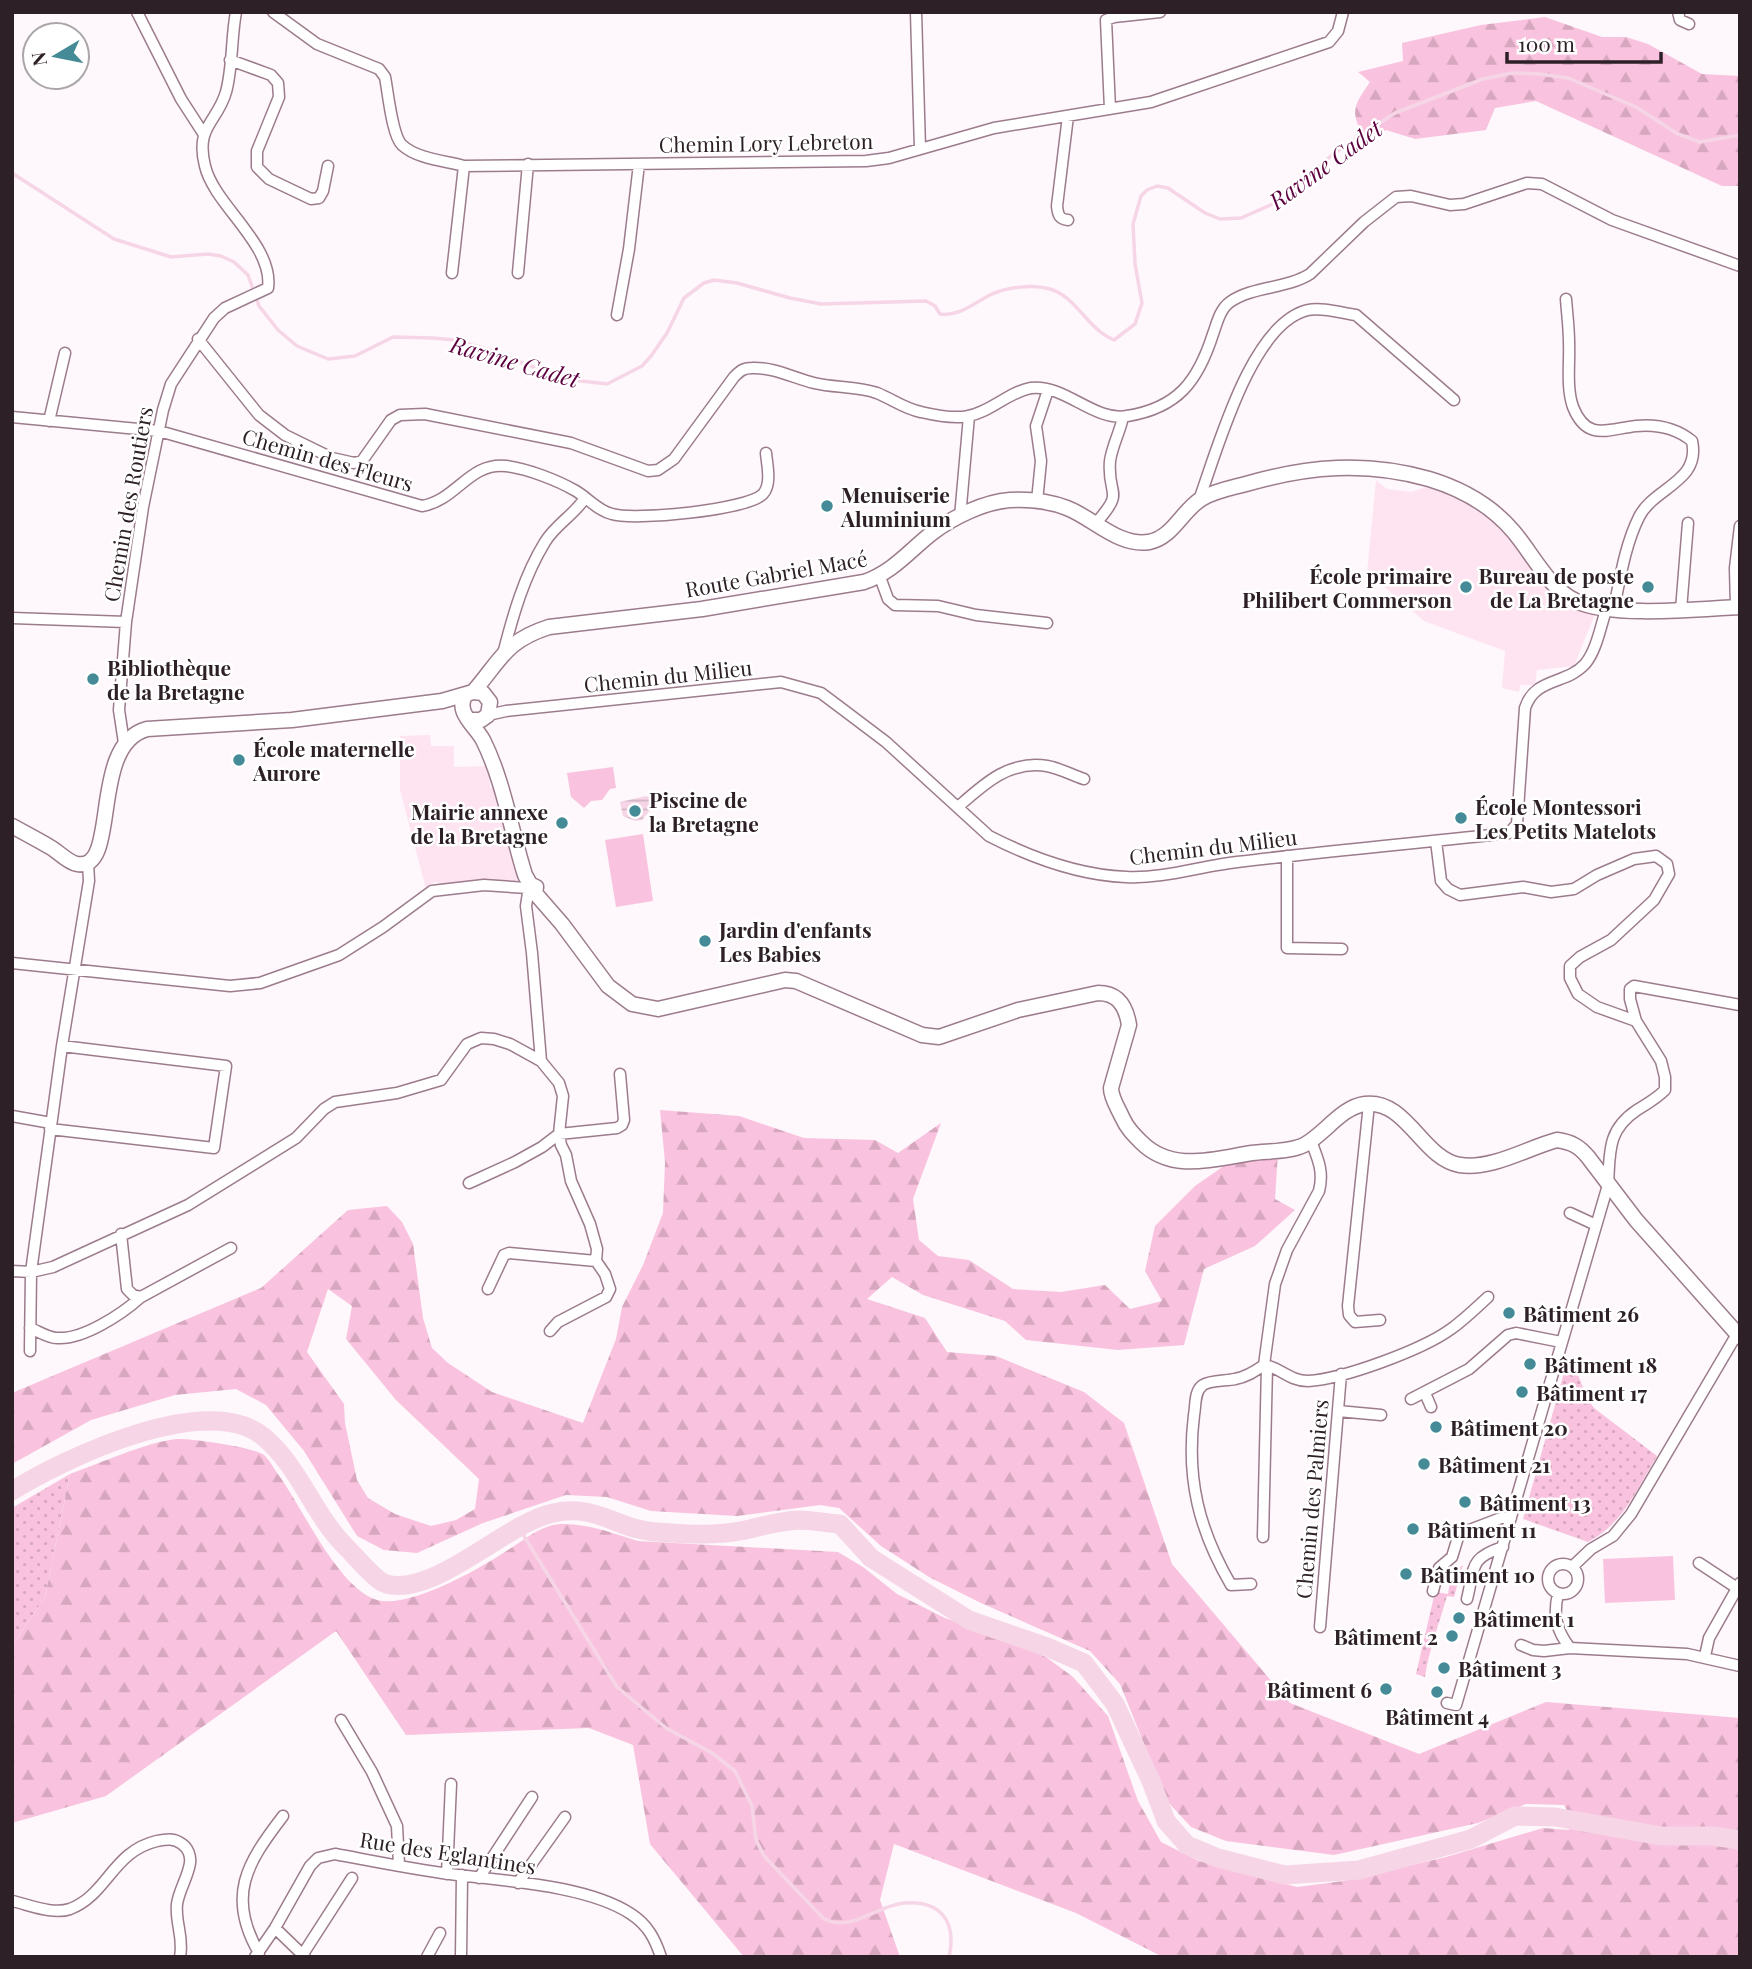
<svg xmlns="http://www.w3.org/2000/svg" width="1752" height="1969" font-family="'Playfair Display',serif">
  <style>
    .built { fill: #fee4f1 }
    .grass { fill: url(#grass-dots) }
    .forest { fill: url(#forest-firs); fill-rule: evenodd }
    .pitch { fill: #f9c3df }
    .water { fill: url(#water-rules) }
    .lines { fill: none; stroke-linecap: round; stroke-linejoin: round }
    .stream { stroke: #f6d6e6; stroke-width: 3.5 }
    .river { stroke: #f6d6e6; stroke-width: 19 }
    .street-casing { stroke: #9c7c8c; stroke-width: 13 }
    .secondary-casing { stroke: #9c7c8c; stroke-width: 17 }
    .street { stroke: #fff; stroke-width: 10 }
    .secondary { stroke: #fff; stroke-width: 14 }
    .poi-dot { fill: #458a97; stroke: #fff; stroke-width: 2.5 }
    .labels { text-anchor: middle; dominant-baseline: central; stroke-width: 5; stroke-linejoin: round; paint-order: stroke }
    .street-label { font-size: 21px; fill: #2d2127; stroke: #fff }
    .poi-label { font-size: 21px; font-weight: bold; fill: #2d2127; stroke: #fff; text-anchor: start }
    .water-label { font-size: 23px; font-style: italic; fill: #5c003f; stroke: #fff }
  </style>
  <defs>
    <pattern id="grass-dots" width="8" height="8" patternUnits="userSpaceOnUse" patternTransform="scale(1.75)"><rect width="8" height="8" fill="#f9c3df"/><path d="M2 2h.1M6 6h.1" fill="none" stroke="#d6a7bf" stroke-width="1.8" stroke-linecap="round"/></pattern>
    <pattern id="forest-firs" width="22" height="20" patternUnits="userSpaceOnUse" patternTransform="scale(1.75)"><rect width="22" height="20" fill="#f9c3df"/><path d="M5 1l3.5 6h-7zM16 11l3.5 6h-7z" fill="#d6a7bf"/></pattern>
    <pattern id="water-rules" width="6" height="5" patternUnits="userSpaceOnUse" patternTransform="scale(1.75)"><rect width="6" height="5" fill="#f6d6e6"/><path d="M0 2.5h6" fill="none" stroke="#d3b7c5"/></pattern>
  </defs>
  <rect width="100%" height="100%" fill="#fef7fb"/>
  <!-- built -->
  <path class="built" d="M1376,480L1387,489L1411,492L1426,487L1452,494L1469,501L1494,518L1554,594L1573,609L1595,614L1574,666L1537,670L1535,685H1520L1519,692L1502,688L1505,651L1424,621L1367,572Z
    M430,735L431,746H454V767L489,766L490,787H495L497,808L501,809L512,857L519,876L513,884L489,880L441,885L437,882L432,883L426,889L400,790V736Z"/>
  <!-- grass -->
  <path class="grass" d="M1567,1362L1574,1364L1586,1396L1594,1408L1657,1456C1636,1490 1624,1523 1588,1542L1523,1519Z
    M70,1474L45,1597L12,1646V1508Z
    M1463,1565L1454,1597L1447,1596C1440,1621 1429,1649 1425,1677L1416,1674L1435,1592L1448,1594L1451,1574Z"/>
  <!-- forest -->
  <path class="forest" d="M1545,17L1602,37H1626L1648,44L1702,74L1740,76V186H1722L1536,101L1495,108L1486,130L1415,139L1386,130L1366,141C1350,112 1352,108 1370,82L1358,72L1403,61L1402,43L1481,25Z
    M660,1110L739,1116L804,1138L875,1140L898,1153L941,1123L913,1199L919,1240L938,1256L969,1260L1013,1289L1061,1292L1105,1285L1130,1309L1162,1301L1145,1271L1155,1226L1195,1186L1231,1161L1278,1153L1275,1199L1295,1210L1255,1246L1204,1269L1184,1345L1118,1350L1026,1340L1005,1321L923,1295L892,1277L867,1299L925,1318L947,1352L996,1356L1084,1392L1124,1423L1172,1564L1290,1703L1419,1754L1546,1702L1740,1718V1957H1163L1076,1913L894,1844L880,1900L900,1957H744L650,1844L633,1745L589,1728L406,1735L336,1631L106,1796L12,1823V1646L45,1597L70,1474C101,1463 144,1443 176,1439C189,1438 254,1447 264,1455C270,1460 275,1471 280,1477C303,1509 342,1596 382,1601C416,1605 479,1569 508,1550C523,1541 541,1525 560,1524C585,1523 613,1533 638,1541L838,1552L863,1567L897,1594L945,1618L1006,1639L1046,1657L1073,1677L1108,1716L1138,1801L1161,1842L1199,1861L1297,1887L1343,1881L1446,1857L1543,1828L1569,1830L1573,1821L1564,1805L1526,1804L1478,1823L1334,1855L1226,1841L1191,1827L1167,1801L1120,1684L1090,1651L981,1603L929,1577L881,1546L839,1508L820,1505L737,1516L651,1511L607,1497L566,1495L483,1523L417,1553L384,1550L357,1536L304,1451L266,1405L236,1389L175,1395L91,1420L12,1464V1393L261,1288L348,1210L387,1206L402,1222L413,1244L423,1318L432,1348L448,1363L492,1392L583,1423L616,1339L622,1307L643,1265L663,1213L665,1162ZM328,1289L352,1306L346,1339L396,1400L479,1479L475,1509L456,1520L431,1526L395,1514L368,1498L357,1480L345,1423L344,1404L307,1352Z"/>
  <!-- pitch -->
  <path class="pitch" d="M613,767L616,788L610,789L602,800L591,801L584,808L571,797L567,773Z
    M643,834L653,901L616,907L605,840Z
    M1673,1556L1675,1600L1605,1603L1603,1559Z"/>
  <!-- water -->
  <path class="water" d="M646,796L650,798L651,809L642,820L635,821L623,816L620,802Z"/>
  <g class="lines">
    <!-- stream -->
    <path class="stream" d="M12,173L114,239L171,257L208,254L221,256L234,262L248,275L259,306L278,330L297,346L328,359L355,356L393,337L433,338L454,340L487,349L564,379L607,384L642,366L651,356L667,333L684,298L704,283L714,280L737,283L790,298L821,304L926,301L935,306L940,314C959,317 974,303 990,295C1007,287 1033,284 1050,289C1077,297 1087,329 1114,340L1135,324L1142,303L1135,264L1133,224L1141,196L1147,190L1157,186L1168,188L1205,213L1220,219L1241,218L1284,199L1333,154L1395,113L1483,79L1512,73L1539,74L1568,78L1636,107L1678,134L1700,142L1740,135
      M519,1528L617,1687L666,1728L712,1753L735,1771L752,1806L756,1840L764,1856L823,1918C850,1934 877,1905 904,1903C941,1900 957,1922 949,1957"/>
    <!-- river -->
    <path class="river" d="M12,1491C65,1458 209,1389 265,1438C300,1468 314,1516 347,1548C355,1556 376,1581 386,1584C435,1597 504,1524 553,1513C597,1503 618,1530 656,1532C683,1534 713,1536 740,1531C760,1527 778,1521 798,1520C811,1520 826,1523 840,1524L871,1558L969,1620L1047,1647L1084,1663L1115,1704L1151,1781L1166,1821L1187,1845L1218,1858L1285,1875L1359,1870L1471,1839L1515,1816L1555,1817L1661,1836H1713L1740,1840"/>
    <!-- street casing -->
    <g class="street-casing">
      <path id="street" d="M137,12L181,99L203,133
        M273,12L317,44L379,69L385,77C388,92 392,136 402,145C417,159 446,161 464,166L866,161L889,158L994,128L1151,102L1329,42L1338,31L1343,12
        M916,12L920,149
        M1678,12L1680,20L1689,24
        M230,60L271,75L278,83L279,97L257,151V167L269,179L311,199L319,198L323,191L328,166
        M1110,109L1106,20L1114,17L1160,12
        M1068,116L1057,206C1058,215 1059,219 1068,220
        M452,273L464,166
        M518,273L528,164
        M1566,299C1567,313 1569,328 1569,342C1570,363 1566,387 1573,407C1587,442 1608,429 1636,426C1657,424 1676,428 1692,441C1701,482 1654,487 1639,517C1625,545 1620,579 1614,608
        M617,315L629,249L639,164
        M198,339L259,415L285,435L332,458L354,463L362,461L391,420L400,415L425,414L571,443L648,471L658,470L674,459L734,377C740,371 743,368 752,368C773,367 794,378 814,383C834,388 857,386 877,393C892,399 905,409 921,412C934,415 955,419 968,416C991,412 1008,392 1031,388C1065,384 1094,422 1127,416C1178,408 1198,381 1213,334C1217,323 1220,309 1230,302C1253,286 1286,289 1310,274L1364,222L1396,197L1411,196L1450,205L1464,204L1527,183L1542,184L1612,220L1740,266
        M12,417L159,431L422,506C457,500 469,462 506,466C528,469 557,480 576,491C588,498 598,511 612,514C634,521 747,510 763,494C772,484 767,465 766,453
        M49,421L65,353
        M1199,500C1217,451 1251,323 1308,310C1322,307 1342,313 1356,315L1454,400
        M1037,501L1041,461L1036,426L1048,390
        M960,517L969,416
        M1096,523C1126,489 1107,498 1110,461C1112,446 1120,432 1123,417
        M880,577L888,599L895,605L938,606L976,615L1047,623
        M1736,607L1735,568L1740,526
        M1681,610L1688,523
        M12,618L126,622
        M503,654C513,615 524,576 545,542C555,525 574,515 585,498
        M488,715L506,711L781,682L821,693L845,711L886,742L989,836C1032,858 1078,875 1126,877C1163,879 1201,866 1237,862C1328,851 1418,843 1509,833L1517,824L1525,708C1535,677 1566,685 1585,664C1597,650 1601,624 1607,607
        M124,743L119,710L126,622L143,507L163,410L171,384L214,318L225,308L268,288C274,245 214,205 205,166C195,126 217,123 226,92C233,66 231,38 236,12
        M958,807C984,784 1009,760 1047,766C1059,768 1072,775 1084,779
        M1436,841L1441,881L1448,889L1460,895L1523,887L1551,892L1574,889L1597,875L1634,859L1656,856L1667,864L1669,874L1654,900L1611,940L1580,957L1570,966V978L1578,994L1597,1007L1636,1021L1661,1061L1665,1077V1090C1656,1099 1648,1103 1637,1110C1607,1130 1610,1152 1608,1185L1456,1705L1447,1703
        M1287,856V948L1342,949
        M12,963L230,986L260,983L339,955L383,927L432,891L484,885L527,888
        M1636,1021L1630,999V989L1634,986L1740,1005
        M1369,1104L1348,1306L1349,1315L1355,1322L1380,1320
        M12,1116L51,1123
        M50,1129L214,1148L226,1066L62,1046
        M469,1183L515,1162L542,1147L559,1134L617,1128L622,1125L624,1120L620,1074
        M1570,1213L1596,1225
        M121,1234L127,1289L133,1295L141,1297L231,1248
        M12,1271L31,1272L53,1267L188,1205L296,1138L324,1109L335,1102L397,1093L441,1080L467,1044L481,1038L494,1039L510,1044L541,1061
        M488,1289L504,1255L509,1253L596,1261L597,1249L590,1224L571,1181L566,1155L561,1145L559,1134L563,1096L559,1083L541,1061L532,953L526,906L528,893
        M30,1328C38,1331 48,1338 57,1338C83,1340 122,1314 141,1297
        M550,1331L558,1322L606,1297L610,1289L605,1274L596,1261
        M30,1351L31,1272L62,1046L89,881L88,863
        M1264,1365C1280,1367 1289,1381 1308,1381C1343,1379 1422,1350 1451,1329C1464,1320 1476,1308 1488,1297
        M1264,1365L1275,1284L1287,1250L1319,1191C1324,1172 1318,1159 1311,1141
        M1425,1393L1431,1407
        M1411,1399L1469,1369L1508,1335L1516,1333L1561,1342
        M1338,1411L1381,1415
        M1263,1537L1267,1366
        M1699,1563L1737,1588
        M1548 1579a15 15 0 1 1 30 0a15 15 0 1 1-30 0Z
        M1572,1567L1591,1549L1613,1536L1631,1514L1737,1334
        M1251,1584L1231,1585C1199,1530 1186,1479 1194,1415C1196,1405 1194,1391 1203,1385C1210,1380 1226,1381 1235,1379C1246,1377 1254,1372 1264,1365
        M1433,1591L1439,1568L1452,1557L1459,1534L1501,1518H1511
        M1558,1594C1553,1615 1556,1630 1570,1648
        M1467,1599C1475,1567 1469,1558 1503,1547
        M1320,1627L1341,1374
        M1521,1645L1533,1650L1544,1651L1570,1648L1687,1654L1740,1666
        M1705,1656L1709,1638L1740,1583
        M341,1720L372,1772L397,1826L399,1865
        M447,1874L451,1784
        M479,1878L532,1797
        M518,1883L565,1817
        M12,1901C30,1905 53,1915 70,1909C107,1895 113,1851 157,1841C167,1839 174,1838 182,1844C188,1848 191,1856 190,1863C188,1877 179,1890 177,1904C175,1923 184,1937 180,1957
        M275,1928L305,1957
        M259,1953C226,1896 247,1863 283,1816
        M303,1954L352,1878
        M255,1957L275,1928L310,1866L318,1858L335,1854C373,1861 412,1869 450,1874C503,1881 587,1885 631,1914C648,1925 655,1939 661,1957
        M427,1957L440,1933
        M461,1957L462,1875"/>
    </g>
    <!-- secondary casing -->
    <g class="secondary-casing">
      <path id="secondary" d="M473,692C501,660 505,641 549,627L702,609L864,582C893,572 909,551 932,533C953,517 984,502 1010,500C1029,499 1049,501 1067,508C1093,518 1119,547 1149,542C1172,538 1182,511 1201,499C1214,491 1231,488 1246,484C1308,466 1366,461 1429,479C1462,489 1490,504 1513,531C1532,553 1549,589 1576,601C1613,618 1698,609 1740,607
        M466,694C454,712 475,725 483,740C504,782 511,831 525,875L530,884L536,887L535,893
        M12,826C25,833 38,840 50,847C59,852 67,862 77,864C121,872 88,745 147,729L292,720L442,701L473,692L483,693L490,702L488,715L481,720H470
        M535,893L562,924L608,986L632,1004L658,1009L785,980L796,981L922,1035L939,1037L1018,1010L1098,993C1118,993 1126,1006 1129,1025L1111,1088C1111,1098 1118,1108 1122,1117C1127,1128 1133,1134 1141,1142C1172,1173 1213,1159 1252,1153C1267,1151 1290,1152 1304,1145C1324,1135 1341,1107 1365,1104C1407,1099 1422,1159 1460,1165C1492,1170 1527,1148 1557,1140C1571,1142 1579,1146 1588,1157L1636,1220L1740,1337"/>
    </g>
    <!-- street -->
    <use href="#street" class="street"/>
    <!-- secondary -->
    <use href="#secondary" class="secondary"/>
  </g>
  <!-- markers -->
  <g class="poi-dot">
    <circle cx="827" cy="506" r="7"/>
    <circle cx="1466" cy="587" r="7"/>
    <circle cx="1648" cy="587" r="7"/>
    <circle cx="93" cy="679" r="7"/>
    <circle cx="239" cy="760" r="7"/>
    <circle cx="635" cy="811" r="7"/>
    <circle cx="1461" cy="818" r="7"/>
    <circle cx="562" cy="823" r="7"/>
    <circle cx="705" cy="941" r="7"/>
    <circle cx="1509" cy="1313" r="7"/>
    <circle cx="1530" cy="1364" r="7"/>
    <circle cx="1522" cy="1392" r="7"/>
    <circle cx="1436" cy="1427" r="7"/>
    <circle cx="1424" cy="1464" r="7"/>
    <circle cx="1465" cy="1502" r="7"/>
    <circle cx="1413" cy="1529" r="7"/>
    <circle cx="1406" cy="1574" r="7"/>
    <circle cx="1459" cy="1618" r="7"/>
    <circle cx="1452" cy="1636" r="7"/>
    <circle cx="1444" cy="1668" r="7"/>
    <circle cx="1386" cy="1689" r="7"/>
    <circle cx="1437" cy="1692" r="7"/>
  </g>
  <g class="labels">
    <!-- street labels -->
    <g class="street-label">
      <text transform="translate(766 142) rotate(-1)">Chemin Lory Lebreton</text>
      <text transform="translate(328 459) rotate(16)">Chemin des Fleurs</text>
      <text transform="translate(127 504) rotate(-80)">Chemin des Routiers</text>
      <text transform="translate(776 573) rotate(-10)">Route Gabriel Macé</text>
      <text transform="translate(668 675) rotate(-6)">Chemin du Milieu</text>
      <text transform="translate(1213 846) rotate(-7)">Chemin du Milieu</text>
      <text transform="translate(1311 1499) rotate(-85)">Chemin des Palmiers</text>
      <text transform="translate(448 1852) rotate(9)">Rue des Eglantines</text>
    </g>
    <!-- poi labels -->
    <g class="poi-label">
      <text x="841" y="494">Menuiserie<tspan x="841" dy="24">Aluminium</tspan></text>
      <text x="1452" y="575" text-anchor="end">École primaire<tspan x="1452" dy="24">Philibert Commerson</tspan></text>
      <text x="1634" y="575" text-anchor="end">Bureau de poste<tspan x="1634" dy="24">de La Bretagne</tspan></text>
      <text x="107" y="667">Bibliothèque<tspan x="107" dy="24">de la Bretagne</tspan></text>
      <text x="253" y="748">École maternelle<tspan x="253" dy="24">Aurore</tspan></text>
      <text x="649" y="799">Piscine de<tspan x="649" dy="24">la Bretagne</tspan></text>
      <text x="1475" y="806">École Montessori<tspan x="1475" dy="24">Les Petits Matelots</tspan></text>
      <text x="548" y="811" text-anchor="end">Mairie annexe<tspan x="548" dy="24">de la Bretagne</tspan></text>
      <text x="719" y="929">Jardin d'enfants<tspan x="719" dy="24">Les Babies</tspan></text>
      <text x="1523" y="1313">Bâtiment 26</text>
      <text x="1544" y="1364">Bâtiment 18</text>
      <text x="1536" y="1392">Bâtiment 17</text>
      <text x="1450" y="1427">Bâtiment 20</text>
      <text x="1438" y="1464">Bâtiment 21</text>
      <text x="1479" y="1502">Bâtiment 13</text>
      <text x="1427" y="1529">Bâtiment 11</text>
      <text x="1420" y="1574">Bâtiment 10</text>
      <text x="1473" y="1618">Bâtiment 1</text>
      <text x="1438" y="1636" text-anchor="end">Bâtiment 2</text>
      <text x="1458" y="1668">Bâtiment 3</text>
      <text x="1372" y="1689" text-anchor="end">Bâtiment 6</text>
      <text x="1437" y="1716" text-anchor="middle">Bâtiment 4</text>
    </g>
    <!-- water labels -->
    <g class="water-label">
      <text transform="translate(1325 164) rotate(-36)">Ravine Cadet</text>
      <text transform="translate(515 361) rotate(16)">Ravine Cadet</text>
    </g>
  </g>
  <!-- border -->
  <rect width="1752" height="1969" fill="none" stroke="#2d2127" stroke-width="28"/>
  <!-- north arrow -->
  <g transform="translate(56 56) rotate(260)"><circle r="33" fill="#ffffff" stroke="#aba6a9" stroke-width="2"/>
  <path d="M0-5L12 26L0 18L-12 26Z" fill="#458a97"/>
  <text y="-10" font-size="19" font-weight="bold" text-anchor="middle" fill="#2d2127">N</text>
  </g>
  <!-- scale -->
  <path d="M1507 52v10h154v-10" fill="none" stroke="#2d2127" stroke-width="3.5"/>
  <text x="1518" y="52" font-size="21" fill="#2d2127" stroke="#ffffff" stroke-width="5" paint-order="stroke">100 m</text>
</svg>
